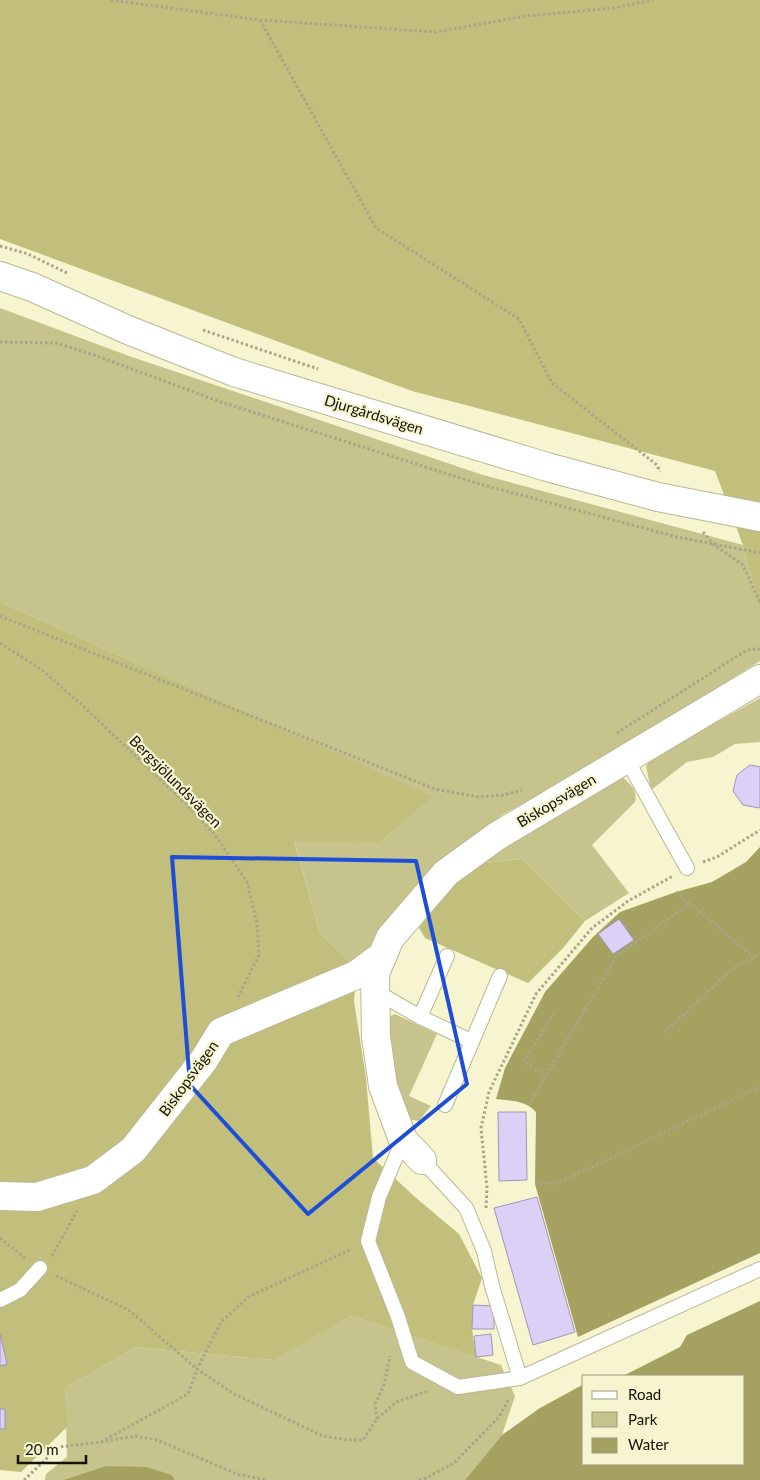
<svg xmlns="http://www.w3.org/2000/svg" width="760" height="1480" font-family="Lato,sans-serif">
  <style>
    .green { fill: #c6c38c }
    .forest { fill: #c2be7c }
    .water { fill: #a5a261 }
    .building { fill: #dbd1f6; stroke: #9f96b7 }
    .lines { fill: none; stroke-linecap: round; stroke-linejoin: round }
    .service-casing { stroke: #bab895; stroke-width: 16 }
    .minor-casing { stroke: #bab895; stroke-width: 30 }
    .path { stroke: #a7a689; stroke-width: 3; stroke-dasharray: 2.5 2.5; stroke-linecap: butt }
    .service { stroke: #fff; stroke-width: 14 }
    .minor { stroke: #fff; stroke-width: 28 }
    .marked { fill: none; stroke: #1d4ed8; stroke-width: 4; stroke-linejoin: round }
    .labels { text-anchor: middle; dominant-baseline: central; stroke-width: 4.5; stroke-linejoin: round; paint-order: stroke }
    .street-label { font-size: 15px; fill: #131206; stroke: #f7f5d0 }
  </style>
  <rect width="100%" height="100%" fill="#f7f5d0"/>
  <!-- green -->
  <path class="green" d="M0,308L129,356L483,475L743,545L760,611V661L553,788L503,814L397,908L381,940L357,969L320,933L294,840L380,842L432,796L0,602Z
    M760,698V742L735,744L713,757L687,762L651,790L646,766L651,759Z
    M620,775C629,783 638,789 635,802L592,845L629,893L585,921L522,859L475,864Z
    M395,1014L437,1034L409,1096L431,1106L419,1121L407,1119L400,1112L386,1018Z
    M351,1316L501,1365L515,1396L502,1435L465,1480H175L172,1475L107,1466L63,1480H45L46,1474L67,1457L65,1388L136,1347L272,1360Z"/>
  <!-- forest -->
  <path class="forest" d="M0,0H760V611L743,545L715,471L412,391L0,239Z
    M0,602L433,796L380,842L294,841L320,933L357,969L354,1001L366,1078L373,1158L415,1197L459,1234L482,1278L473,1305L472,1329L476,1357L351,1316L273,1360L136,1347L65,1388L67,1427L21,1472L0,1470Z
    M522,859L585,921L563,948L528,983L425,938L419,928L442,897L475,864Z"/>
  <!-- water -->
  <path class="water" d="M760,847V1253L578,1337L535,1184L536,1112C525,1100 512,1101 496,1099L505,1068L545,992L593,937L620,912L676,892L712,882L746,862Z
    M760,1301V1480H465L502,1435L540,1408L584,1384V1464H744V1376H623L680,1347L687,1335Z
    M106,1466L146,1467L172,1475L175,1480H63Z"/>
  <!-- building -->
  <path class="building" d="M750,765L760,767V807L759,808L743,805L733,791L737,775Z
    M619,919L634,940L613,954L598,934Z
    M498,1112H526L527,1180L499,1181Z
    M537,1197L575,1332L533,1345L494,1208Z
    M473,1305L494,1306V1329H472Z
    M0,1334L7,1364L0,1366Z
    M491,1334L493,1355L476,1357L474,1336Z
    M0,1409H5V1429H0Z"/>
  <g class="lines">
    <!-- service casing -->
    <g class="service-casing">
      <path id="service" d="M626,758L687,868
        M377,992L420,1017L471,1041
        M420,1017L447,956
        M445,1105L500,976
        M403,1140L379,1197L368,1241L398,1317L412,1362L458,1387L520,1378L760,1269
        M422,1160L466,1208L484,1251L492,1286L520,1378
        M0,1300L20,1290L40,1268"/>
    </g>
    <!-- minor casing -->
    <g class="minor-casing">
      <path id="minor" d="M0,276L32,287L128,330L234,372L547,467L658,497L760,517
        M422,1160L403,1140L383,1086L376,1037L375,973L390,938L446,873L497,836L760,679
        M0,1196L37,1197L93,1180L133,1150L204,1060L221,1032L356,975L383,955"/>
    </g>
    <!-- path -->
    <path class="path" d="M111,0L260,20L435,32L526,16L613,8L653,0
      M260,20L376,228L519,319L552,383L657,465L660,472
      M0,246L28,254L69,274
      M203,330L318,369
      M0,342L56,343L94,355L221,402L476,483L677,537L760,553
      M703,532L713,544L743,565L760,603
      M0,616L435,789L479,797L503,795L522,790
      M0,643L42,670L83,706L185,803L215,835L247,882L257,923L259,955L238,997
      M617,733L747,650L760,649
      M703,862L717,857L760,830
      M676,892L754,957
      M664,1033L732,969L760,954
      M545,1075L524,1062L555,1011
      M529,1105L616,957L689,904
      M535,1184L558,1183L760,1087
      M486,1208L487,1188L481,1128L489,1092L536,994L592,928L628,901L673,876
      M0,1238L25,1258
      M52,1256L77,1211
      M56,1276L129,1310L197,1369L234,1394L323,1436L348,1440H363L377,1419L396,1402L428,1391
      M377,1419L375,1404L384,1385L390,1356
      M101,1442L188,1394L197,1369L221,1322L248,1297L352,1249
      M24,1480L59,1447L101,1442L135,1436L157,1440L237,1474L266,1480
      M419,1480L426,1478L454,1463L499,1417L509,1398"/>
    <!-- service -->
    <use href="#service" class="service"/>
    <!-- minor -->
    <use href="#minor" class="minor"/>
  </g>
  <!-- marked area -->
  <path class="marked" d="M172,857L416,861L467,1084L308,1214L190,1085Z"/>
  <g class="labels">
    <!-- street labels -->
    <g class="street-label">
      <text transform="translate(374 414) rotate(17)">Djurgårdsvägen</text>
      <text transform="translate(176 781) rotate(45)">Bergsjölundsvägen</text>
      <text transform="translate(556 800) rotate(-31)">Biskopsvägen</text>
      <text transform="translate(188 1078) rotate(-54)">Biskopsvägen</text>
    </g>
  </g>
  <!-- legend -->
  <rect x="582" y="1375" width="162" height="90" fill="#f7f5d0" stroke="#9c9a7f"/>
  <rect x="592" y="1391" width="25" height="8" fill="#ffffff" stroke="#9c9a7f"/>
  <text x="628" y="1400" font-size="15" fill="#131206">Road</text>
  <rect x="592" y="1412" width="25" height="15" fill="#c6c38c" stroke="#9c9a7f"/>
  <text x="628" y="1425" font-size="15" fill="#131206">Park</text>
  <rect x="592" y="1438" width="25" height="15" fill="#a5a261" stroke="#9c9a7f"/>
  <text x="628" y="1450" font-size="15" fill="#131206">Water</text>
  <!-- scale -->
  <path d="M18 1455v8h68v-8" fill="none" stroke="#131206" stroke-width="2.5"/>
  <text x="25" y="1455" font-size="15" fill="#131206" stroke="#f7f5d0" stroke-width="4" paint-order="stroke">20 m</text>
</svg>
